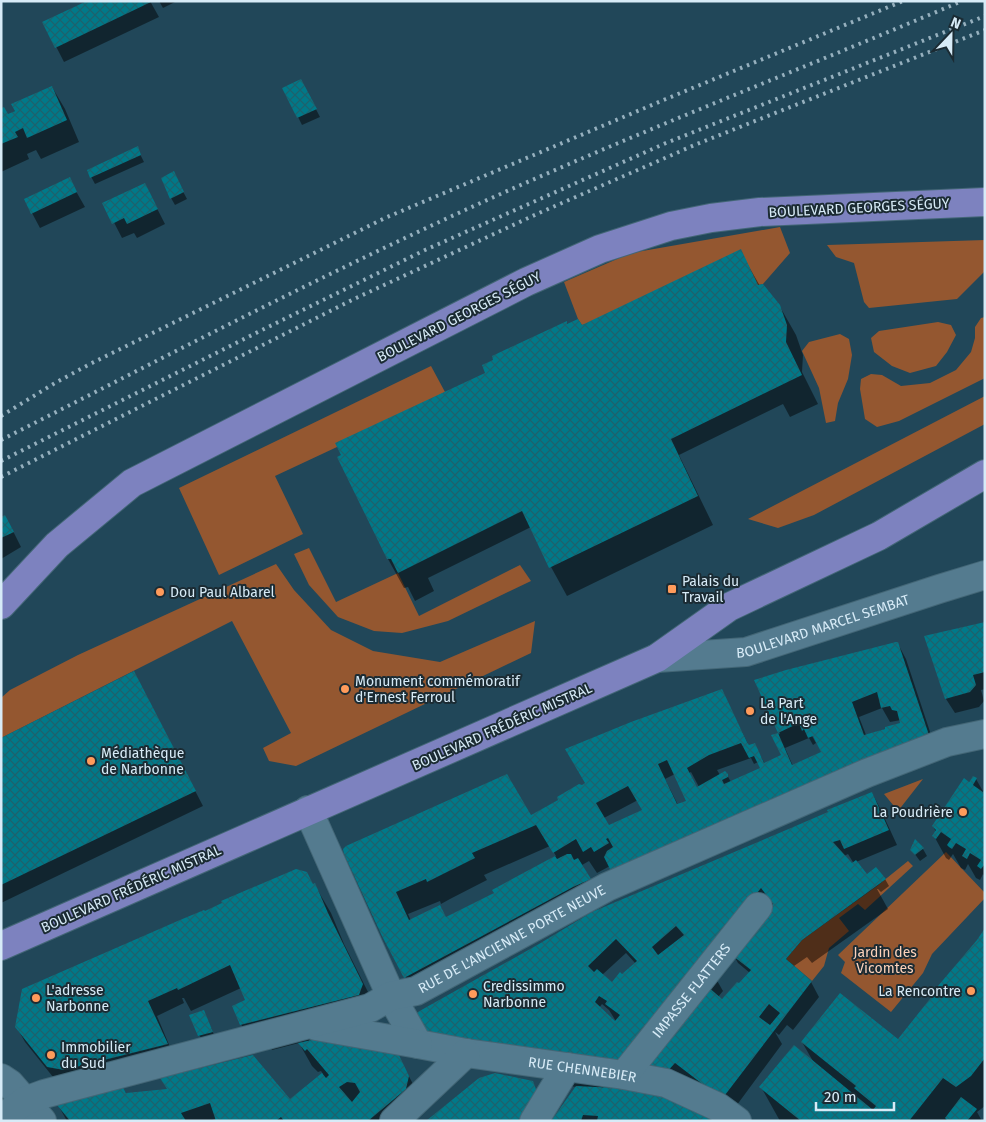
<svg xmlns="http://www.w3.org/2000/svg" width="986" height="1122" font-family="'Fira Sans',sans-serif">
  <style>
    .green { fill: #945730 }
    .shadow { fill: #0007; fill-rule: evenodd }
    .building { fill: url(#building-cross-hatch); fill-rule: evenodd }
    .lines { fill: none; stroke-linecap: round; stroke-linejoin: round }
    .minor-casing { stroke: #436676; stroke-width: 30 }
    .major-casing { stroke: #436676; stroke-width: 30 }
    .minor { stroke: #547b8f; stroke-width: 28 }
    .major { stroke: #7d82bf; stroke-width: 28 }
    .rail { stroke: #96b0be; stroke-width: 4; stroke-dasharray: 2.5 5; stroke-linecap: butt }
    .poi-dot { fill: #ff9b5b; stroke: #1b2b33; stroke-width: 2 }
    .labels { text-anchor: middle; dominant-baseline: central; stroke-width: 4; stroke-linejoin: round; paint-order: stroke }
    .street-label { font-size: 14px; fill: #d7ebf7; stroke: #1b2b33 }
    .poi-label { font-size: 14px; fill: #d7ebf7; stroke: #1b2b33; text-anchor: start }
    .park-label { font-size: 14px; fill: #fdd2ba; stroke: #1b2b33 }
  </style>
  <defs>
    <pattern id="building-cross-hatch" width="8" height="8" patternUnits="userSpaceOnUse" patternTransform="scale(1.25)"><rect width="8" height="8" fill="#007989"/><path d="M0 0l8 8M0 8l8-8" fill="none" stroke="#1d626d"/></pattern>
  </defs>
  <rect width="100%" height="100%" fill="#214759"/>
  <!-- green -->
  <path class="green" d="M780,227L790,253L763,284L758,285L582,325L578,319L564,282L631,253Z
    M985,240V271L957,299L869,308L864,302L854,263L836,257L827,245Z
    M985,317V378L899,421L877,427L865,419L860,389L861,379L871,374L882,375L901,386L930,383L956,370L971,352L975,338V327L981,318Z
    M938,322L951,325L956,335L947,352L936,366L910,373L892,366L874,352L871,338L879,331Z
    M840,334L849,339L852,355L848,379L838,403L835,421L826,423L819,388L802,351L809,342Z
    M431,366L445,392L337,447L275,476L303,534L219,575L179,488Z
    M985,396V424L814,515L778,528L748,519Z
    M309,548L336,602L398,573L419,616L520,565L531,581L448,621L402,633L374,631L338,617L309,585L294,554Z
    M276,564L294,590L331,630L373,651L440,662L535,621L531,653L296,766L269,761L263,748L291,733L232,621L1,738V698L10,690L78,655Z
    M923,779L898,811L884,794Z
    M946,852L985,893V898L932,954L923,973L891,1012L841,973L845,962L838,955Z
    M908,861L913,866L865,910L858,904L839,918L849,931L829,948L824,966L812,981L786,959L802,940L877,886Z"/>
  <!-- shadow -->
  <path class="shadow" d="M150,1L159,17L64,62L44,23Z
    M159,1H174L175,2L163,8Z
    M52,87L65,109L79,142L41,159L36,150L27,154L29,159L1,172V110L7,116Z
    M305,88L320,117L302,125L284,89Z
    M137,148L144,162L95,184L88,171Z
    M69,179L85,207L40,228L32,213Z
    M177,180L187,199L175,205L171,198Z
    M145,185L165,224L137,238L134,233L122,238L104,203Z
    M740,251L760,286L779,305L796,335L803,355L802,372L818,404L790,417L783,404L679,455L713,525L567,596L551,567L531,527L428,578L434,591L415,601L408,587L404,588L388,559L487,374L566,322L568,325L582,327Z
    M1,519L13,531L21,547L1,559Z
    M985,623V689L981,690L984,701L979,707L955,713L946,699L926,637Z
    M898,644L906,659L936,750L610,866L597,873L589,861L582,865L594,886L578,893L575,888L573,889L580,902L417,999L366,899L530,816L582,787L722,691L749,746L754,744L765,764L782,756L773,736L780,734L756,681ZM882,708L890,722L901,720L902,724L866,735L859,717ZM814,735L823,752L793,766L785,748L809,738L813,745L816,743L812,736ZM751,758L754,764L758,762L761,769L731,782L727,775H720L717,770ZM691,772L699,787L697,788L689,773ZM675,774L688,802L678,805L665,779ZM638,800L644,811L609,826L604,818ZM550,846L556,856L494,890L496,894L446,918L411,921L408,914L440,901L441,904L450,899L487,880L484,875Z
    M142,688L203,806L1,903V739Z
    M973,777L976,779L984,793L985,791V877L983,874L980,880L976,878L968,864L965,870L961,868L953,854L949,860L946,858L934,836L936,832L933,826Z
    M872,793L880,808L897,845L856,862L870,880L885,879L889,886L881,892L878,889H877L888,909L812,963L807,957L794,966L811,982L819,997L793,1030L787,1025L779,1035L775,1032L782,1044L731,1113L646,1121H553L577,1087L552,1084L540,1062L418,1013L792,830ZM848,854L856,867L844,856ZM770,902L773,906L755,922ZM626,953L636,964L612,984L602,975ZM733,954L738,963L750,973L739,985L721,1000L718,997L723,991L715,977ZM602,1004L609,1010L617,1023L599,1008ZM610,1079L636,1090L603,1088Z
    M911,849H923L927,856L920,861Z
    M314,884L331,913L344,944L379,1014L375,1024L309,1040V1042L397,1054L421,1099L407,1121H217V1118L210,1121H67L58,1105L61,1103L122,1088L127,1094L294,1106L292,1099L323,1074L321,1071L318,1072L312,1066L299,1043L272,1050L260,1028L245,1032L241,1024L247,1001L241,988L191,1011L184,998H182L184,1003L157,1016L175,1059L81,1073L78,1069L76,1070L83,1082H57L25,1042L16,1026Z
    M985,930V1106L977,1112L982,1121H780L761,1087L814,1063L802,1042L898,1041L978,941Z
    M207,1019L216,1039L204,1042L199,1035Z"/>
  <!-- building -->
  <path class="building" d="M87,1H153L55,48L42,22Z
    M301,79L317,109L297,118L282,88Z
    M52,86L67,120L27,138L23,128L15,132L18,137L1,144V108L4,107L8,114L15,111L11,104Z
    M138,146L141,155L90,178L87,170Z
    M174,171L184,192L170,199L161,178Z
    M70,177L77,192L31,214L24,199Z
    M145,183L158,209L127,224L124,218L112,224L102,203Z
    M741,249L758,285L763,284L780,305L787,325L786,342L802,375L671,439L698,496L549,568L522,511L398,573L391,559H387L337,457L341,455L335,443L485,373L482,365L493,360L492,356L567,321V324L578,319L582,325Z
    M5,515L14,532L1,538V517Z
    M985,622V672L973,675L976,685L970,692L945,699L924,636Z
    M896,642H898L929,735L611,871L604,857L607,851L613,847L608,838L606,839L609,843L594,852L591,847L583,852L576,839L553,853L536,825L472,853L475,858L427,882L426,879L396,892L409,920L440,905L446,917L494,893L492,890L555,856L557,859L567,854H571L574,860L578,858L591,879L573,887L404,978L382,936L344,854L343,849L346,846L507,774L531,815L558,800L557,797L579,784L582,785L585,783L565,749L631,722L722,689L747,742L749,745L755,743L764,763L781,755L771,735L778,733L792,765L821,752L813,736L808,738L804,729L802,731L799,723L778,733L754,680L786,670ZM877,692L881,708L890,706L892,710L897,711L900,723L885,727V729L864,735L852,702ZM741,743L749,758L754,756L760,768L724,784L722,780L728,777V774L725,771L697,787L687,768L709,755ZM667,760L686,801L677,804L658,764ZM628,786L642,810L609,825L596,803Z
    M134,671L196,791L1,885V738Z
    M973,776L977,778L973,785L983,792L985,789V864L981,869L977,866L981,860L970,853L967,859L962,856L966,849L956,843L952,849L949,847L947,845L951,839L941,832L936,839L932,836L936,830L932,826L964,778L969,782Z
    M872,792L889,830L844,849L840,840L833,842L852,863L856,860L867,874L876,867L886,879L802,940L786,959L812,981L722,1099L675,1063L664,1075L639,1071L707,986L722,999L737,982L739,983L751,970L733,956L773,904L761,888L621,1068L429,1036L416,1013L539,944L592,912L791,828L828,812L827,810ZM676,926L684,935L658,955L652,947ZM616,939L637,961L622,974L620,972L612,982L597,969L594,972L588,966ZM599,996L607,1001L605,1004L620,1015L615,1021L595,1002ZM769,1004L780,1013L770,1025L759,1017Z
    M915,839L924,848L915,855L910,850Z
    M296,869L307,872L313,884L315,883L328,913L363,984L359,995L240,1025L232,1006L245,1000L230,965L178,990L177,988L148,1001L168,1044L64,1070L47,1067L15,1027L22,989L180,920L204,910L205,911L222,903L221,901Z
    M985,928V1058L971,1076L956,1087L943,1078L909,1121H801L759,1087L794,1045L873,1110L876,1106L854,1088L856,1086L801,1042L840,993L898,1039L933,995L932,993L977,940Z
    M204,1010L213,1032L198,1036L189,1015Z
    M329,1039L398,1053L409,1076L406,1089L368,1121H284L281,1117L276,1121H216L210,1103L181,1113L186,1121H70L57,1105L122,1086L126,1093L167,1089L160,1078L253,1055L290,1099L322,1073L326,1078L329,1075L307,1049L305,1051L298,1043L312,1040ZM347,1082L355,1083L360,1092L352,1102L339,1087Z
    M495,1073L533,1081L537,1092L518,1121H426L479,1078Z
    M576,1086L636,1089L660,1092L723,1121H597L598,1116L583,1115L581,1121H551Z
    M961,1097L977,1109L967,1121H948L945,1118Z"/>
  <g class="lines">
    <!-- minor casing -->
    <g class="minor-casing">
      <g id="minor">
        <path id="s1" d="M657,658L746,652L939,589L985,575"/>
        <path id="s2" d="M308,810L391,996L418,1044L466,1053L624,1075L666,1083L718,1107L737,1121"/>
        <path d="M316,1026L418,1044"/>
        <path id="s3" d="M624,1075L758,907"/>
        <path d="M1,1078L10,1084L42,1121"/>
        <path id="s4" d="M1,1119L25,1101L44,1094L370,1008L391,996L416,991L607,887L867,773L947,742L985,734"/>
        <path d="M394,1121L466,1053"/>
        <path d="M534,1121L567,1067"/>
      </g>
    </g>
    <!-- major casing -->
    <g class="major-casing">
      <path id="major" d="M1,605L57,545L132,483L526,282L600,249L671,226L711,218L760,212L985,202
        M1,946L657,658L729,607L879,536L985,474"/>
    </g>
    <!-- minor -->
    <use href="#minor" class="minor"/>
    <!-- major -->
    <use href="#major" class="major"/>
    <!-- rail -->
    <path class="rail" d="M1,416L55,383L90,364L385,218L666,99L903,1
      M1,440C165,357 329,271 496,196C650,127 807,67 962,1
      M1,461L262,330L425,250L666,143L985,16
      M1,477L354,299L539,213L697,144L985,30"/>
  </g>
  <!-- markers -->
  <g class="poi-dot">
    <rect x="667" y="584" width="10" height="10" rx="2.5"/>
    <circle cx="160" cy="592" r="5"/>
    <circle cx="345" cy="689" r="5"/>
    <circle cx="750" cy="711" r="5"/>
    <circle cx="91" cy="761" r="5"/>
    <circle cx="963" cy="812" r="5"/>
    <circle cx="971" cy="991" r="5"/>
    <circle cx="473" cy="994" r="5"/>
    <circle cx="36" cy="998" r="5"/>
    <circle cx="51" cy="1055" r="5"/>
  </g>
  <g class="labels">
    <!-- street labels -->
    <g class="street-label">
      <text transform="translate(859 208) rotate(-3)">BOULEVARD GEORGES SÉGUY</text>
      <text transform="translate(459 317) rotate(-27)">BOULEVARD GEORGES SÉGUY</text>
      <text stroke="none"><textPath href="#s1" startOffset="170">BOULEVARD MARCEL SEMBAT</textPath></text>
      <text transform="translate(502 727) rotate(-24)">BOULEVARD FRÉDÉRIC MISTRAL</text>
      <text transform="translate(131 889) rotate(-24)">BOULEVARD FRÉDÉRIC MISTRAL</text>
      <text stroke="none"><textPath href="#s4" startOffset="546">RUE DE L'ANCIENNE PORTE NEUVE</textPath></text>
      <text stroke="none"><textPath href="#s3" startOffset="108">IMPASSE FLATTERS</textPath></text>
      <text stroke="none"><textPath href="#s2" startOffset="425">RUE CHENNEBIER</textPath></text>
    </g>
    <!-- poi labels -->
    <g class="poi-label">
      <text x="682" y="581">Palais du<tspan x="682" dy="16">Travail</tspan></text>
      <text x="170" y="592">Dou Paul Albarel</text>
      <text x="355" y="681">Monument commémoratif<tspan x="355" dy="16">d'Ernest Ferroul</tspan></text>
      <text x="760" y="703">La Part<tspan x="760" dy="16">de l'Ange</tspan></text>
      <text x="101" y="753">Médiathèque<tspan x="101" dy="16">de Narbonne</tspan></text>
      <text x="953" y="812" text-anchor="end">La Poudrière</text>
      <text x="483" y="986">Credissimmo<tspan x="483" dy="16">Narbonne</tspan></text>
      <text x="46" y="990">L'adresse<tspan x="46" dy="16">Narbonne</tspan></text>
      <text x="961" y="991" text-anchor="end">La Rencontre</text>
      <text x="61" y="1047">Immobilier<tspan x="61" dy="16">du Sud</tspan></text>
    </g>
    <!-- park labels -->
    <g class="park-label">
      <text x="885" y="952">Jardin des<tspan x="885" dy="16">Vicomtes</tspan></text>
    </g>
  </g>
  <!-- border -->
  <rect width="986" height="1122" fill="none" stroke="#d7ebf7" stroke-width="5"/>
  <!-- north arrow -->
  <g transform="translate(951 35) rotate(22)" stroke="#1b2b33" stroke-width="4" paint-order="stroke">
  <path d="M0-4L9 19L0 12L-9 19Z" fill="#d7ebf7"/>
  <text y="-8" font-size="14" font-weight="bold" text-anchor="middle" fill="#d7ebf7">N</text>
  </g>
  <!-- scale -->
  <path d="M816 1102v8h78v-8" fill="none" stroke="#d7ebf7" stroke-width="2.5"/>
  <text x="824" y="1102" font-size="15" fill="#d7ebf7" stroke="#1b2b33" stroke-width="4" paint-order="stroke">20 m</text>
</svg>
